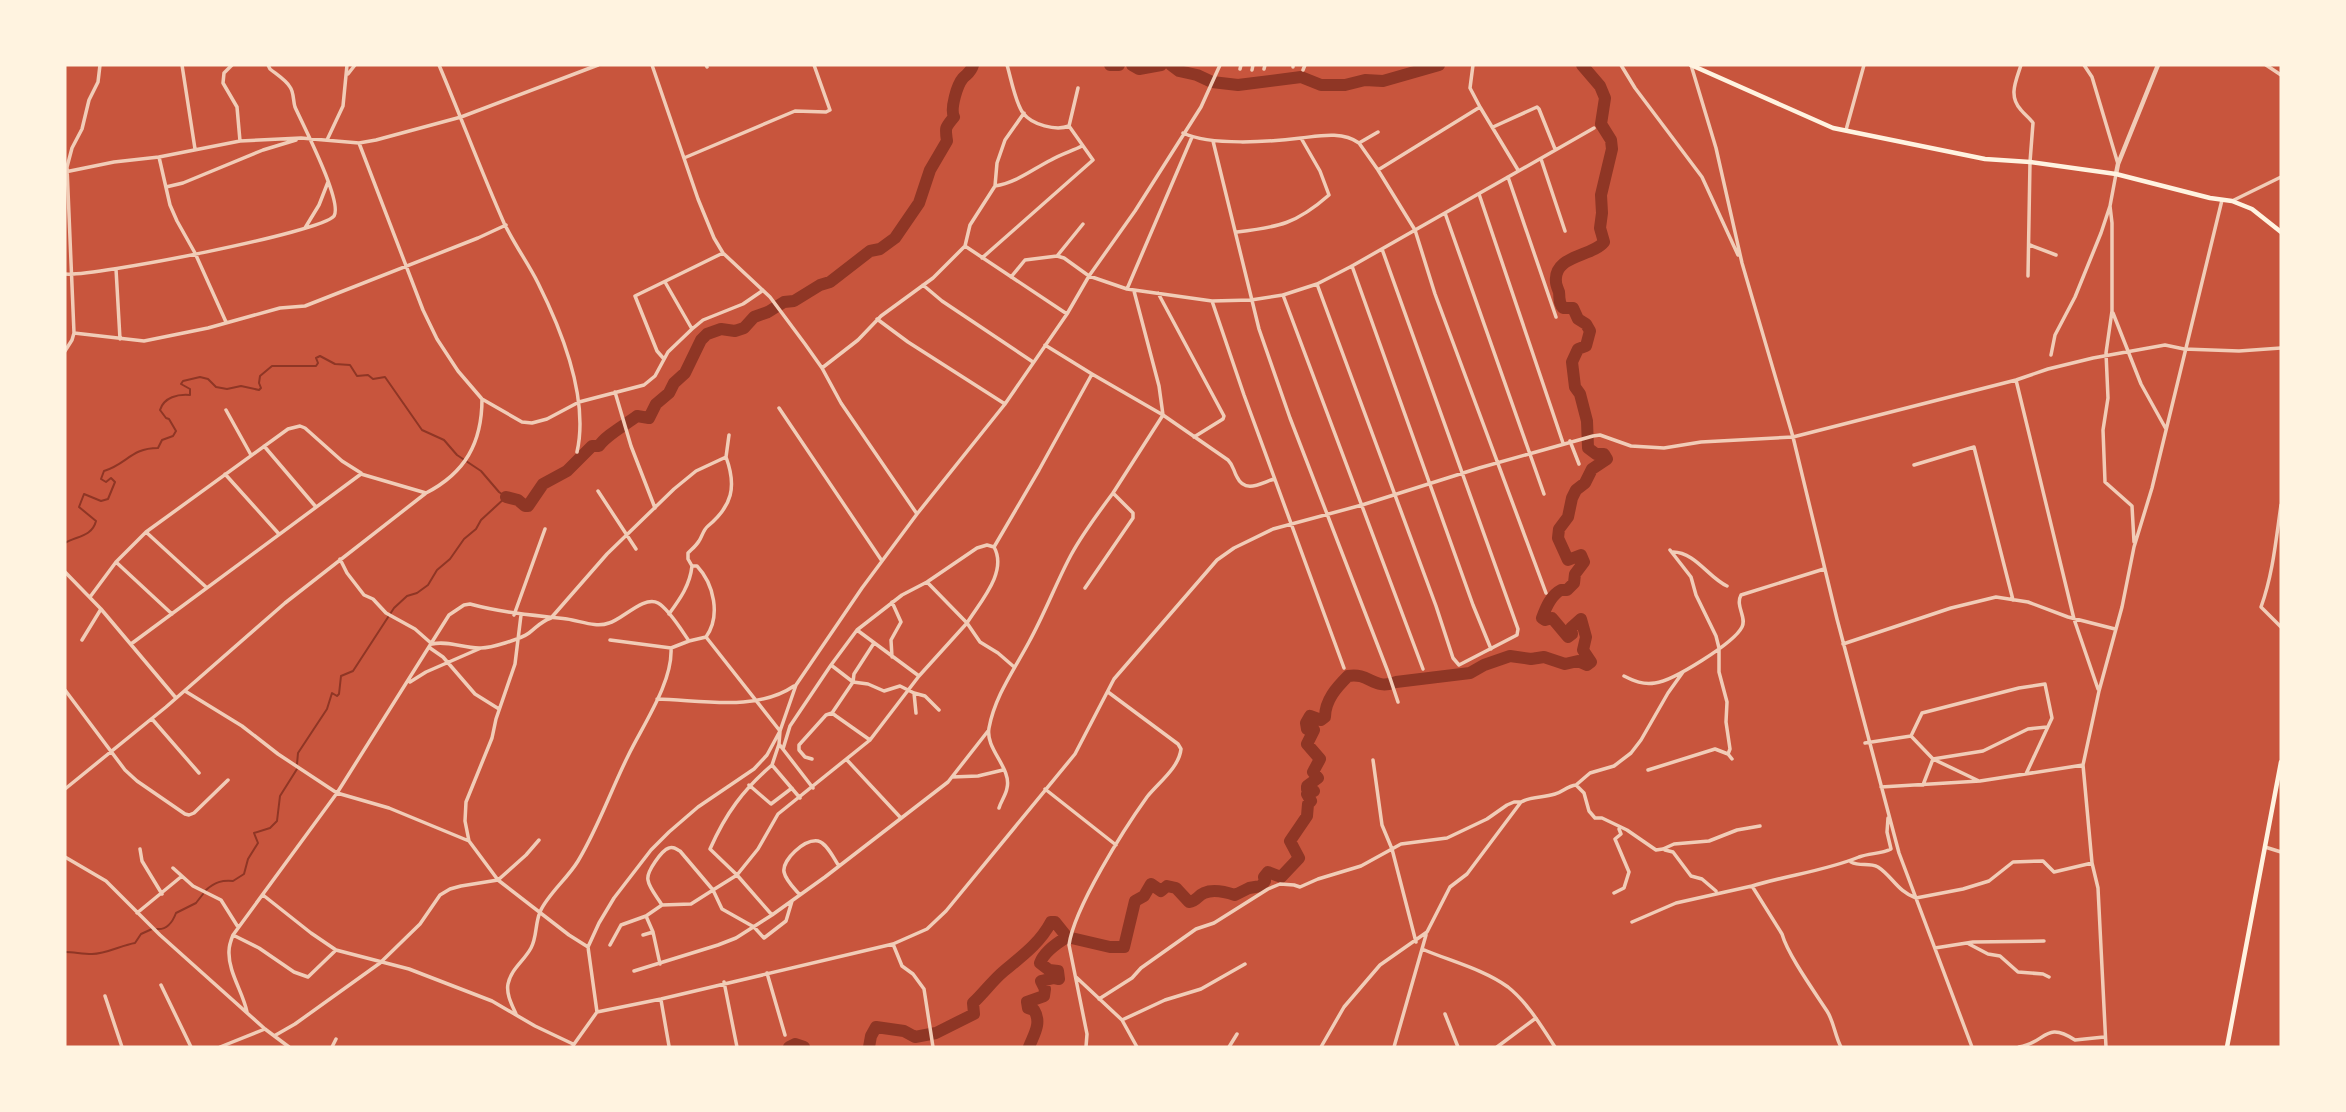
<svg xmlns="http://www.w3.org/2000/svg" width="2346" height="1112" font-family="'Exo 2',sans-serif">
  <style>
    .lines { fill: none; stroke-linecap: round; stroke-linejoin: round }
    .stream { stroke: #8f3625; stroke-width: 2 }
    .river { stroke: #8f3625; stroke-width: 12 }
    .minor { stroke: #f1ccb7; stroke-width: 3.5 }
    .tertiary { stroke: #f1ccb7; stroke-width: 4.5 }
    .secondary { stroke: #fff3e0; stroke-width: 4.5 }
  </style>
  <rect width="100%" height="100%" fill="#c8553d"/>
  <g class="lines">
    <!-- stream -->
    <path class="stream" d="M65,543C76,536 92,537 96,521L79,507L84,494L101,501L108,499L115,482L111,478L106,482L101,479L104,471C127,464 131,448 158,448L162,440L173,436L176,431L169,419L166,418L160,410C164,397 178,394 190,395V389L181,384L183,381L200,377L208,379L216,387L227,389L241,386L259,390L261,388L259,383L260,376L272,366H316L318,363L316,358L320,356L335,364L350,365L357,376L368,375L373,379L385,377L422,430L444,440L457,455L481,471L499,492L506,497L481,520L476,529L464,539L450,559L437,570L428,585L417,593L407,596L394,608L353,671L341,676L339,694L337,696L332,693L327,709L298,753L297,764
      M206,890C215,882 222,880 233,881L244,874L248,859L258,843L254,833L270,828L277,821L280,796L297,769
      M157,929C167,930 173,921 176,913L196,903L203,894
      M65,952C74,952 82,954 92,954C106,954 122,945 135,943L141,934L152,929"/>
    <!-- river -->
    <path class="river" d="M1110,65H1119
      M1132,65L1139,69L1161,65
      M1171,65L1179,71L1197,75L1212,82L1238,85L1301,77L1321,85H1345L1365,80L1383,81L1439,65
      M506,497L518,500L525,506H528L543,484L567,471L592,446H599C605,436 625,425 637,416L649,418L656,404L669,393L674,383L685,373L701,340L707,334L721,329L735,331L744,328L754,317L768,312L784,302L794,301L820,285L830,282L870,251L880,249L895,238L919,203L930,170L947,141C945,127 945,128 954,117C950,109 957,85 963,78C968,73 971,72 973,65
      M789,1047L795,1044L804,1047
      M869,1047L871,1036L876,1027L904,1031L915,1037L936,1033L974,1014L973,1003C984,993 992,981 1004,971C1022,956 1040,943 1051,922H1055L1067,937
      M1029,1047C1034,1034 1042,1023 1034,1010L1028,1008L1027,1002L1044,996L1045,989L1041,981L1054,978L1059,979L1058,971L1049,970L1040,963C1044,952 1057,943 1067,937L1110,947H1124L1135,901L1144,896L1151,884L1161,891L1167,886L1176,888L1189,902C1197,901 1197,896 1204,893C1213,889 1226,892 1235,895L1249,888L1261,886L1265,881L1264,877L1268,872L1281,877L1299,858L1290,841L1307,816L1308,804L1311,801L1307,794L1314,791L1307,789V786L1318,778L1313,772L1320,759L1307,744L1314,730L1312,727L1307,729L1306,723L1310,716L1321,720L1325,717C1325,700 1337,687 1348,676C1370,672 1373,691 1396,682L1470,673L1484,665L1510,656L1531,659L1544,657L1565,664L1578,661L1587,665L1591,662L1583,650L1586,637L1581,619L1571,628L1572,634L1568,637L1552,618L1545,620L1542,618C1546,607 1551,595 1561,590H1567L1574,583L1575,574L1584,562L1581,555L1568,560L1558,538L1559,529L1568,517L1572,498L1576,490L1585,483L1592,469L1607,459L1604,454H1596L1588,448L1587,421L1580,394L1575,387L1572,362L1578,349L1586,346L1590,331L1586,324L1578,319L1573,308H1563C1558,302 1560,299 1559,292C1558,289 1556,285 1556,282C1553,255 1592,257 1604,242L1600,228L1602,213L1601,195L1612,149L1611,140L1601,124L1605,98L1600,86L1582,65"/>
    <!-- minor -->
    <path class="minor" d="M182,65L195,149
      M232,65L224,73L223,83L237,107L240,141
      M439,65C461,117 481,171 504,223C514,244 528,263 538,283C562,331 589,399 577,452
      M652,65L698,199L714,238L723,253L770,297L805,344L822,368L841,403L917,514
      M706,65L707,67
      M1007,65C1011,78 1015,102 1023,113C1032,125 1056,131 1069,126
      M1473,65L1470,88L1480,107
      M1621,65L1635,88L1702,177L1738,255
      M1691,65L1716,148L1742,263L1793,437L1837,619L1899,853L1972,1047
      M2021,65C2016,81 2008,96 2021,110C2025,115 2030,118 2033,123L2030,162L2028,276
      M2084,65L2092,77L2118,164
      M2266,65L2281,75
      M1293,67V65
      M1240,69L1241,65
      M1264,69L1265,65
      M1252,70L1253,65
      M1303,70L1305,65
      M348,74L355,65
      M1493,127L1537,107L1539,109L1555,149
      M1846,130L1864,65
      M1183,133C1211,146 1269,142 1301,138C1319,136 1342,131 1359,143L1378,132
      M327,140L343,106L347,65
      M1213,141L1259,329L1290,418L1388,672L1398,702
      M359,143L423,310L437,339L458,371L482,399L522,422L532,423L547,419L579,402L644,385L655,376L668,352L692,329L703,320L743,304L762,291
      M1359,143L1378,170L1415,230L1435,294L1546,593
      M159,157L170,205L177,221L195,253L226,322
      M684,158L795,111L826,112L830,110L814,65
      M1541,159L1565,231
      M1378,170L1480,107L1518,170
      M65,172L114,162L159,157L240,141L301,138L359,143L376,140L461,117L598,65
      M1508,177L1556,317
      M995,186C1016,183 1033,169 1051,160C1061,154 1072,151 1082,146
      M166,187L183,183L263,150L296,140
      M1479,194L1563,443
      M2234,200L2281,177
      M2110,206L2112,223V311L2106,353L2108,398L2103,430L2105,482L2132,506L2134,542
      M1445,213L1544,494
      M305,228L319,205L328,182
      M1237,232C1279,227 1296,224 1329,195L1320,171L1301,138
      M2030,245L2056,255
      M965,246L1067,314
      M1057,256L1083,224
      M982,258L1093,160L1069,126L1078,88
      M1352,266L1473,605L1491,649
      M116,269L120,339
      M65,274C92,277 323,232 334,216C343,202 303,125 295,107C293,101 294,92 290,87C286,80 276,74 270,69L268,65
      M1011,277L1025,260L1057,256L1064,258L1089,276L1127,289L1212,301L1251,300L1283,295L1317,284L1352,266L1594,128
      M665,282L692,329
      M1317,284L1436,606L1453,658L1459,665L1517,635L1518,629L1382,249
      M923,285L942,301L1033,362
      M1127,289L1192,137
      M1134,291L1159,386L1163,415L1228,460C1234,466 1233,470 1237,477C1245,494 1261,483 1274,479
      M1158,293L1224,416L1223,419L1194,437
      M1283,295L1423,669
      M1212,301L1244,395L1344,668
      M2113,313L2141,384L2166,429
      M877,319L908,342L1005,404
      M74,333L144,341L208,328L280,308L305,306L478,238L506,225
      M65,351L72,340L74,333L67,167L72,148L82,129L89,100L98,82L100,65
      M2051,355L2055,335L2075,297L2101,233L2110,206L2116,174
      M664,359L657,351L635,296L723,253
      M822,368L858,340L881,316L933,278L965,246L970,225L995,186L997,163L1005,140L1024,113
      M2016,380L2074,619L2098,689
      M615,392L631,446L655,508
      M779,408L882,561
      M226,410L251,455
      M1570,441L1579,464
      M264,446L316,507
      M1914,465L1974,447L2013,600
      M225,474L279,534
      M598,491L636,549
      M2281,505C2276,539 2273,574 2261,607L2281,627
      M146,532L206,587
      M994,547C1008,572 980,602 967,623L980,642L998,653L1013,666
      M1670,550L1691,577L1696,595L1716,636L1719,648V672L1727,702L1726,722L1730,749L1728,754L1732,759
      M1673,552C1695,552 1709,578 1727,586
      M340,559L347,573L364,595L373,599L386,613L415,629L432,644C448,640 465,649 481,648C491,648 521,639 529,633C537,627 540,622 551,618L607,554L674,489L696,471L726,457L729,435
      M116,562L172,614
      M65,572L101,609L176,698
      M1085,588L1133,518V513L1113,493L1163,415L1092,374
      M90,597L116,562L146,532L288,429L300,426L305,428L342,461L361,473
      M892,602L901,622L891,640L892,657
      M669,614C680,599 690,585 692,566L688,559V553C692,549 696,546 699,541C702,537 703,530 708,526C732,506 737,487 726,457
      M514,615L545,529
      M521,615L515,664L496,719L492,738L466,802L465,821L469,841L498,880L569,935L588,947
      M857,630L919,676
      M706,637L780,731L779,744L772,765L800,798
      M82,640L101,609
      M689,641L706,637C721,616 714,584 697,566H693
      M131,644L361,474L426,493
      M1843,644L1951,608L1996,597L2028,602L2068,617L2115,629
      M430,648L443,657L475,694L499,709
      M1624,676C1634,681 1643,685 1655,683C1673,681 1734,643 1742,627C1747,617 1735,606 1741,595L1824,569
      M410,682L426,672L481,648
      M65,690L125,770L137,781L185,814L189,815L194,813L228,780
      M185,691L242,726L278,754L337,793L389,808L469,841
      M914,693L916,713
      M657,699C701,700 756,712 794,686
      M939,710L925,696L914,693L900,686L884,691L868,684L853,682L831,665L857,630L902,595L927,582L977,548L987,545L994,547L1039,470L1092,374L1045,345
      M832,713L853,682L854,674L874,643
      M152,719L199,773
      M1911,736L1933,759L1979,781
      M1865,743L1911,736L1922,713L2019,688L2045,684L2052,718L2026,774
      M779,744L813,788
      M783,749L790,726L831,665
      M812,759L805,757L799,750V745L826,715L832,713L836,716L870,740
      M847,760L900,817
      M1373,760L1382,825L1392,849L1416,942
      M772,765C743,790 726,813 710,849L737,875L713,890L680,851C676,849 674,846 669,848C662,850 646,872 648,880C649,888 658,898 662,905L691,904L713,890L722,909L754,927L764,938L786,921L792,901
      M2083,765L2092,863L2098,888L2106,1047
      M1648,770L1715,749L1728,754
      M952,777L978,776L1003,770
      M749,785L771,804L792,788
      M1576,785L1590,773L1614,766L1631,753L1641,740L1668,693L1683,672
      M1923,785L1933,759L1983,751L2028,729L2047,727
      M1881,787L1980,781L2083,765L2099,691L2122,607L2134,547L2152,488L2222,200
      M65,789L166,707L285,603L426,493C465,473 482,443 482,399
      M1045,789L1116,845
      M1521,802C1531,796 1543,798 1555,794C1563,792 1567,786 1576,785L1584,793L1589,811L1595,818H1602L1627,830L1656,850L1663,849L1674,844L1709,841L1737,830L1760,826
      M999,808C1001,801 1006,795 1007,788C1012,768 985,749 989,728C995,696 1014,670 1029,642C1045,613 1056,583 1071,555C1083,533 1098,513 1113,493
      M2265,847L2281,852
      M140,849L142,861L162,894
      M1665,850L1673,852L1691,876L1702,879L1716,891
      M65,857L106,881L160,935L265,1029L289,1047
      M1851,862C1860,867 1869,862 1878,867C1892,876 1898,892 1916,898L1963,889L1989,881L2013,862L2043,861L2054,872L2092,863
      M173,868L193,886L221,900L238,927
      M1752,886C1788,875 1825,871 1859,857C1870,853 1881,854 1891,849L1887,832L1888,818
      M1614,893L1624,888L1629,872L1615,839L1621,834L1619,829L1620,827
      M263,895L311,933L336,950L409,969L492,1001L535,1026L573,1044
      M800,895C794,888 786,881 784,872C782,860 804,839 818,841C827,843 834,859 839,866
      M137,913L182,876
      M772,915L737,875L758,849L778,814L870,740L919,676L967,623L927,582
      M1632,922L1676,903L1752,886L1782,934C1788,955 1814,991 1827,1011C1834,1022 1835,1036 1841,1047
      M653,932L660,964
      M233,935L259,948L294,972L308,977L336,950
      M643,935L653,932L646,916L662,905
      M893,944L902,966L913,974L924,989L933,1047
      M1969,944L1988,954L2000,956L2018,972L2043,974L2049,977
      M610,945L621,925L646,916
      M1935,948L1973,942L2044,941
      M1422,949C1450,961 1483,969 1508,987C1527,1002 1542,1027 1555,1047
      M634,971L718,945L736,938L772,915L825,877L948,782L988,731
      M767,973L785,1035
      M1076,977L1122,1020L1137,1047
      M724,982L737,1047
      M161,985L191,1047
      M105,996L122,1047
      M1099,999L1132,978L1141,968L1196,929L1214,923L1268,889L1280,884L1294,885L1300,887L1318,879L1361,866L1401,844L1447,838L1487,819L1507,805L1514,802H1521L1467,874L1450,887L1427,932L1380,965L1344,1007L1321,1047
      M661,1000L669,1046
      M247,1012C243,992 228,972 229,951C229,946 231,940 233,935L337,793L449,615L464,605L470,604C503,613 534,615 567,619C581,621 596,628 609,623C622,620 644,595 658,603C669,609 682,631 689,641L671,648L610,640
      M597,1012L661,999L893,944L927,929L946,911L1075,754L1114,679L1217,560L1234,548L1273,529L1362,505L1479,468L1593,436L1600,435L1631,446L1664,448L1701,442L1793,437L2016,380L2048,369L2093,358L2165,345L2184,349L2239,351L2281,348
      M516,1014C512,1005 506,994 508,984C511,969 524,961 531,948C537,937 535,924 540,912C547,895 568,878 578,861C598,828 611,790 628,756C643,725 673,682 671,648
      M1445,1014L1458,1047
      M1122,1020L1165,1000L1201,989L1245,964
      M274,1036L295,1024L380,963L420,924L440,895L450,889L461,886L498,880L526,855L539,840
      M220,1047L265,1029
      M332,1047L336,1039
      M572,1047L597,1012L588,947L599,923L614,898L651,850L669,832L698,807L754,769L767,755L780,731L796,685L862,588L917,514L1005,404L1067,314L1089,276L1135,211L1201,107L1220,65
      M1086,1047L1087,1034L1069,945C1074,908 1124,829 1147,797C1158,783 1179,768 1181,749L1178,744L1108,692
      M1229,1047L1237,1034
      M1394,1047L1426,935
      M1497,1047L1536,1018
      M2019,1047C2046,1043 2045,1020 2075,1040L2104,1037"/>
    <!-- tertiary -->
    <path class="tertiary" d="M2116,174L2118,164L2158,65"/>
    <!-- secondary -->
    <path class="secondary" d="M1691,65L1833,128L1985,159L2030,162L2116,174L2210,198L2232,201L2252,209L2281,232
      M2227,1047L2281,762"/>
  </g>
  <!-- border -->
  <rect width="2346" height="1112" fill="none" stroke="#fff3e0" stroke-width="133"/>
</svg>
